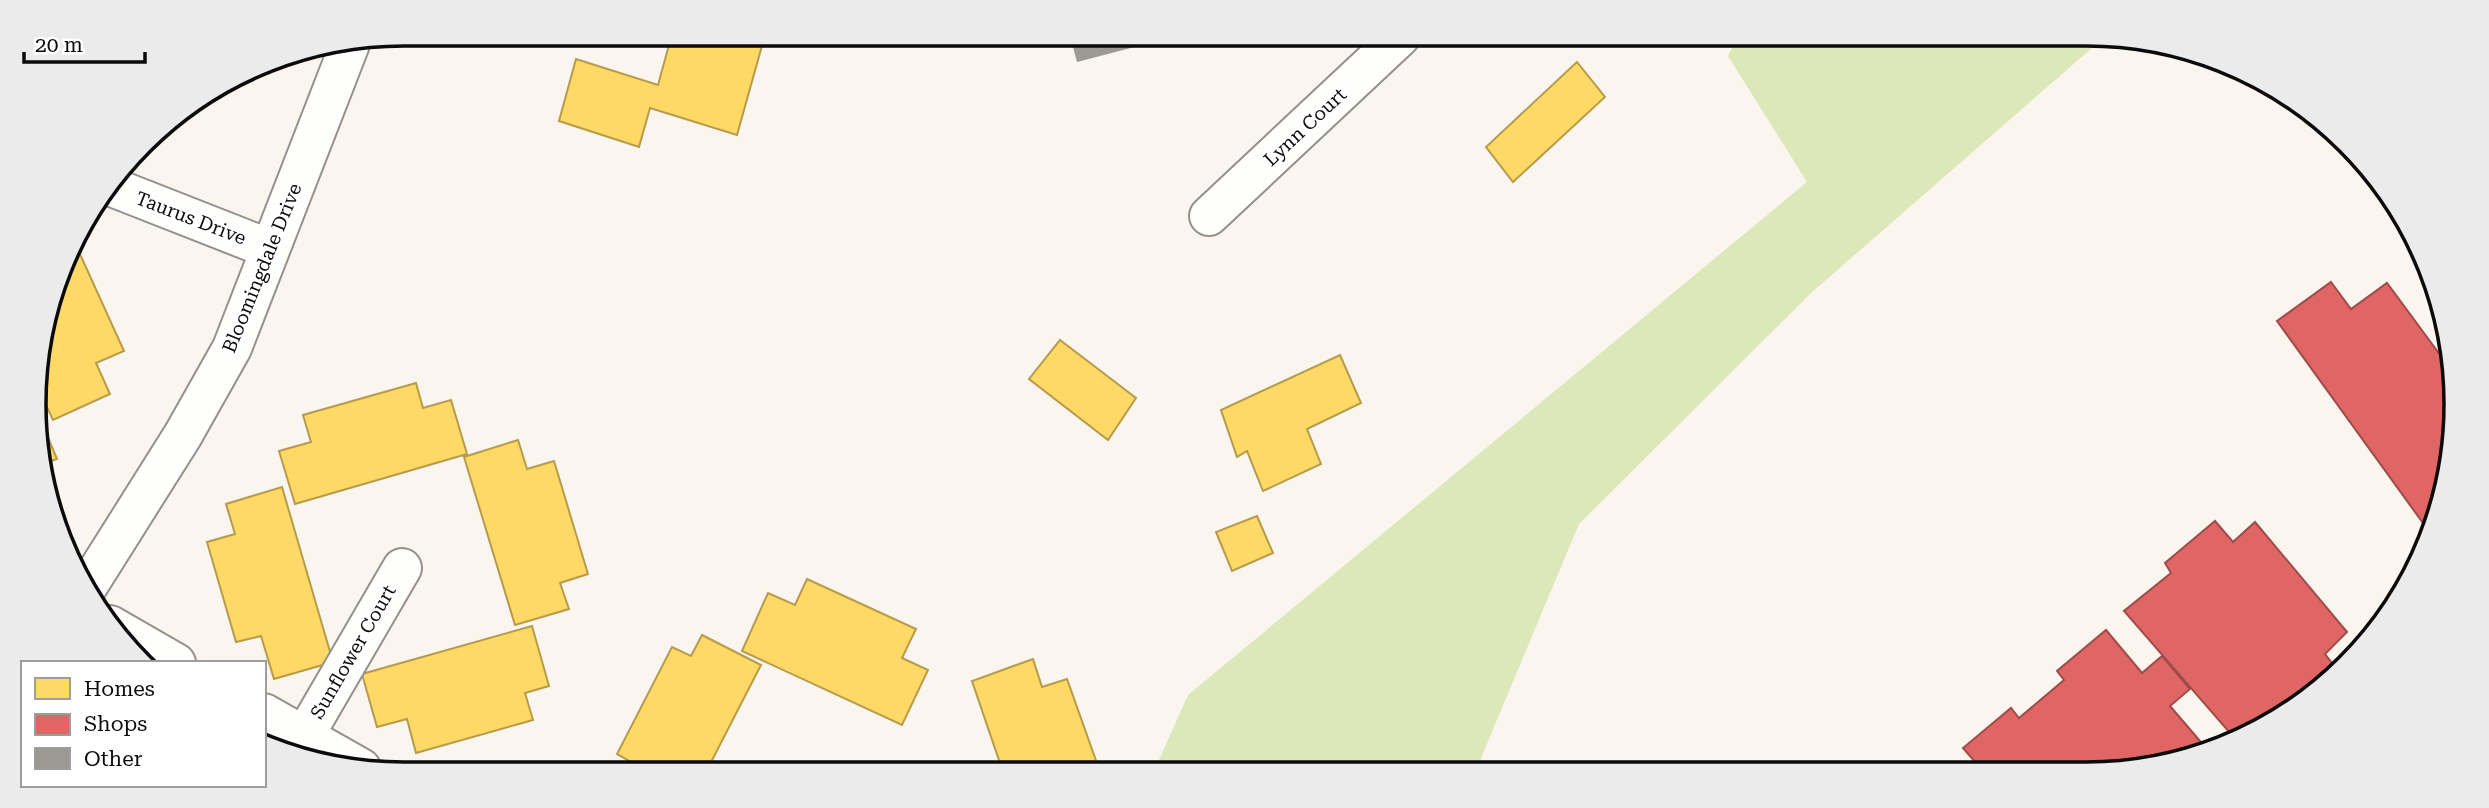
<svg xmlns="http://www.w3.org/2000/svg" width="2489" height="808" font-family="'Roboto Serif',serif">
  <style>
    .forest { fill: #dce8b9 }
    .homes { fill: #ffd966; stroke: #b69b4b; stroke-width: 2 }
    .shops { fill: #e06666; stroke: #a04b4b; stroke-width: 2 }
    .building { fill: #9c9894 }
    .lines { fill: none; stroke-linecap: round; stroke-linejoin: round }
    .minor-casing { stroke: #93908d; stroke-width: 42 }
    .minor { stroke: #fefefc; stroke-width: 38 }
    .labels { text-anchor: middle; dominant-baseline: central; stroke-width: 7; stroke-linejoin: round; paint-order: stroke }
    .street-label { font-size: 19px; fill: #0b0b0b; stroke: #fff }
    .rim { fill: none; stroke: #0b0b0b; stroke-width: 3.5 }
  </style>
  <rect width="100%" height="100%" fill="#faf5ee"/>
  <!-- forest -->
  <path class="forest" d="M1736,39L2101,40L1811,293L1579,524L1476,770L1155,769L1188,695L1807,182L1728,56Z"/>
  <!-- homes -->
  <path class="homes" d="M672,34L765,35L737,135L650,108L639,147L559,121L576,59L658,85Z
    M1577,62L1605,97L1513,182L1486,147Z
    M74,241L124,351L96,363L110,394L53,420L38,388L36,356L71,243Z
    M1060,340L1136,398L1108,440L1029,379Z
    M1340,355L1361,403L1307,429L1321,464L1263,491L1247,451L1237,457L1221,410Z
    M416,383L423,408L451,400L467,454L295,504L279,451L311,442L303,415Z
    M41,421L57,459L43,464Z
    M518,440L527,469L554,461L588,574L560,583L569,609L515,625L464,457Z
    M282,487L333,662L274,679L261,636L236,642L207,542L235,534L226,504Z
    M1257,516L1273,553L1232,571L1216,532Z
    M807,579L916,629L902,658L928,670L902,725L742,651L768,593L795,605Z
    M532,626L549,686L525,693L533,720L416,753L407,719L377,727L362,674Z
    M702,635L761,665L708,768H642L617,754L672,647L691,656Z
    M1033,659L1042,687L1067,679L1099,769H1002L972,681Z"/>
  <!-- shops -->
  <path class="shops" d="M2331,282L2351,309L2387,283L2449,367V477L2428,530L2277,321Z
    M2215,521L2233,542L2255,522L2347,632L2325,654L2339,672L2330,682L2249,737L2236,740L2124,611L2171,573L2165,563Z
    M2106,630L2142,673L2162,656L2190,689L2170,706L2206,748L2134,772L1983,771L1963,748L2011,708L2019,718L2064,680L2057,671Z"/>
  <!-- building -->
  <path class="building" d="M1070,36H1173V37L1077,62Z"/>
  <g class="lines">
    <!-- minor casing -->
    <g class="minor-casing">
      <path id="minor" d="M112,187L270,249
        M1209,216L1400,37
        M86,589L183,435L232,348L350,44
        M110,625L176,663
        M264,713L361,768
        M295,752L402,568"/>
    </g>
    <!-- minor -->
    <use href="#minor" class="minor"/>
  </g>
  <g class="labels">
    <!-- street labels -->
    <g class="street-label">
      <text transform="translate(1305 127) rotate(-43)">Lynn Court</text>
      <text transform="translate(191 218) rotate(21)">Taurus Drive</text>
      <text transform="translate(262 268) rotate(-68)">Bloomingdale Drive</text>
      <text transform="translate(353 652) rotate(-60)">Sunflower Court</text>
    </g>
  </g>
  <!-- crop -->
  <path d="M0 0H2489V808H0ZM404 46H2086A358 358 0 0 1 2444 404V404A358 358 0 0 1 2086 762H404A358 358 0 0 1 46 404V404A358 358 0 0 1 404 46Z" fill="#ebebeb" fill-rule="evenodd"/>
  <path class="rim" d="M404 46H2086A358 358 0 0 1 2444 404V404A358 358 0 0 1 2086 762H404A358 358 0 0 1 46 404V404A358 358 0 0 1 404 46Z"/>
  <!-- legend -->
  <rect x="21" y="661" width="245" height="126" fill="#ffffff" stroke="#9d9d9d" stroke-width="2"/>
  <rect x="35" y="678" width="35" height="21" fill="#ffd966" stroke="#9d9d9d" stroke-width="2"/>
  <text x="84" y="696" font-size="21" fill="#0b0b0b">Homes</text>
  <rect x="35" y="714" width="35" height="21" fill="#e06666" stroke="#9d9d9d" stroke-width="2"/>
  <text x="84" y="731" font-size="21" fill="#0b0b0b">Shops</text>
  <rect x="35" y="748" width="35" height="21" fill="#9c9894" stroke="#9d9d9d" stroke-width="2"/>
  <text x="84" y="766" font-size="21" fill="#0b0b0b">Other</text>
  <!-- scale -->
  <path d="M24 52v10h121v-10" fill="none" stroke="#0b0b0b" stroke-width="3.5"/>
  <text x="35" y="52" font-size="21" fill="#0b0b0b" stroke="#ffffff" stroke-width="5" paint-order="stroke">20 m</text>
</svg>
